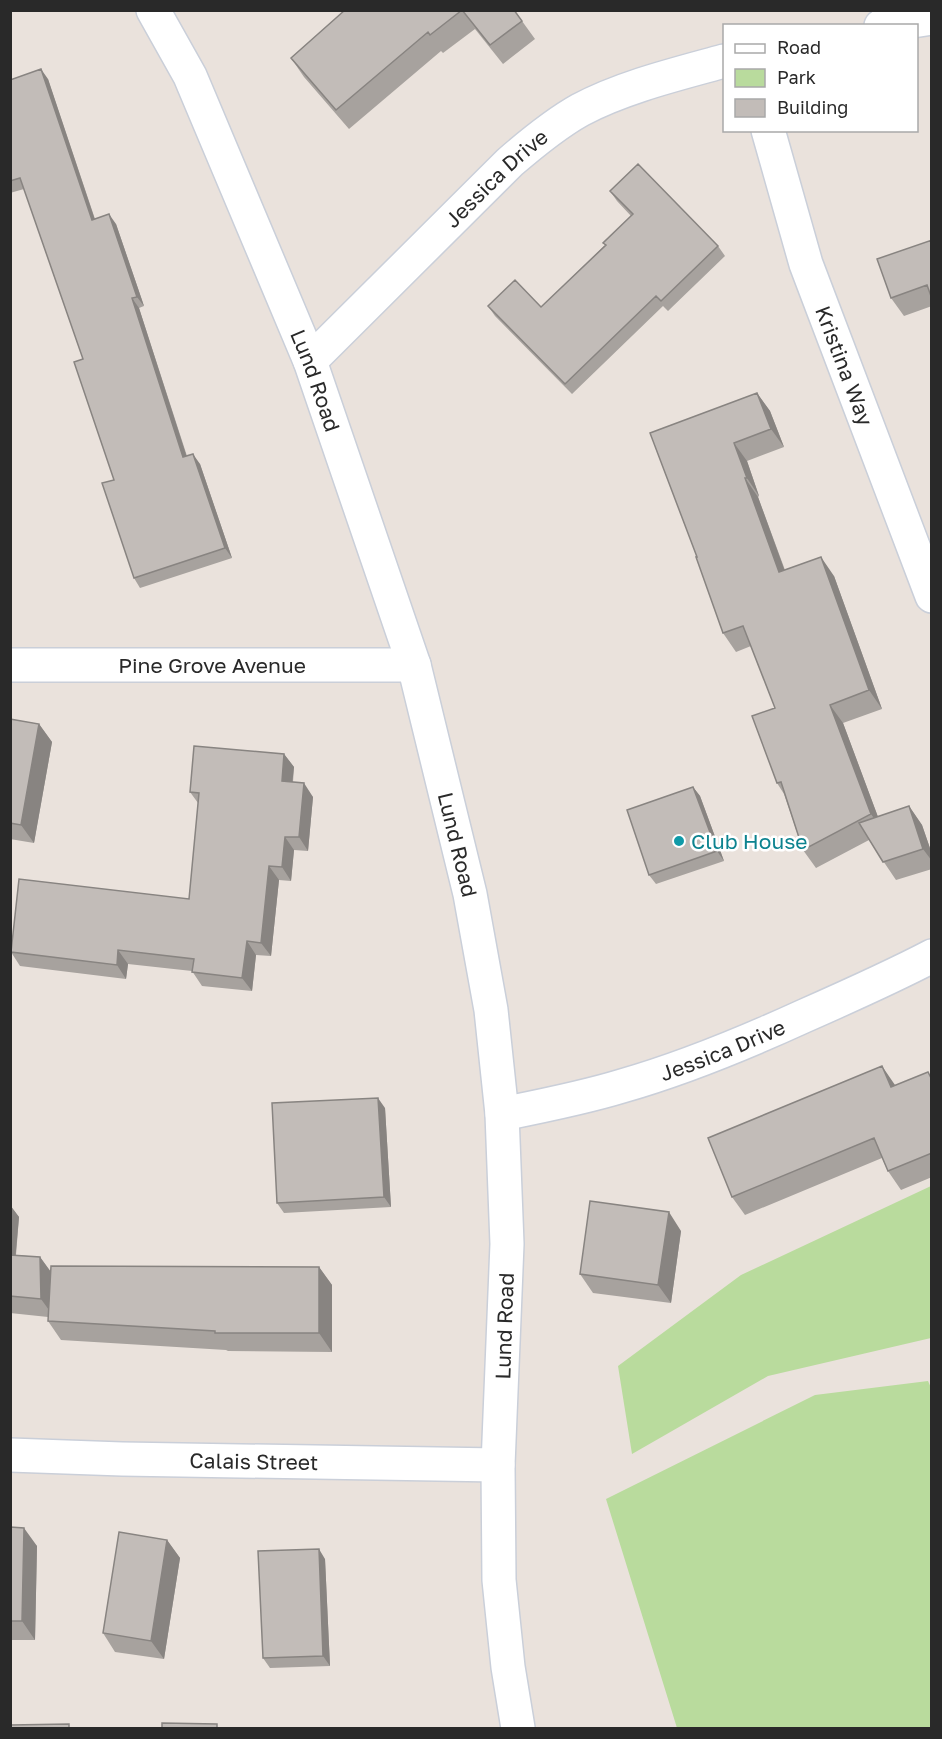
<svg xmlns="http://www.w3.org/2000/svg" width="942" height="1739" font-family="'Golos Text',sans-serif">
  <style>
    .green { fill: #b9db9d }
    .lines { fill: none; stroke-linecap: round; stroke-linejoin: round }
    .minor-casing { stroke: #cacfd9; stroke-width: 36 }
    .minor { stroke: #fff; stroke-width: 33 }
    .wall { fill: #a7a29e }
    .shaded-wall { fill: #888481 }
    .building { fill: #c2bcb8; stroke: #888481; stroke-width: 1.5 }
    .culture-dot { fill: #0f9aa8; stroke: #fff; stroke-width: 2 }
    .labels { text-anchor: middle; dominant-baseline: central; stroke-width: 5; stroke-linejoin: round; paint-order: stroke }
    .street-label { font-size: 21px; fill: #292929; stroke: #fff }
    .culture-label { font-size: 21px; fill: #0d838f; stroke: #fff; text-anchor: start }
  </style>
  <rect width="100%" height="100%" fill="#eae2dc"/>
  <!-- green -->
  <path class="green" d="M931,1186V1338L768,1376L632,1454L618,1366L741,1275Z
    M928,1381L932,1390L931,1728H677L606,1499L815,1395Z"/>
  <g class="lines">
    <!-- minor casing -->
    <g class="minor-casing">
      <g id="minor">
        <path id="s1" d="M153,10L190,76L310,361L414,665L470,894L491,1010L502,1114L507,1244L498,1465L499,1580L508,1667L518,1728"/>
        <path d="M881,26L932,18"/>
        <path id="s2" d="M768,130L806,264L932,596"/>
        <path id="s3" d="M310,361L510,162C532,143 555,124 580,110C623,87 677,74 724,61"/>
        <path id="s4" d="M10,665H414"/>
        <path id="s5" d="M502,1114C542,1106 583,1098 622,1086C685,1068 745,1043 804,1016C847,997 890,978 932,956"/>
        <path id="s6" d="M10,1455L122,1459L498,1465"/>
      </g>
    </g>
    <!-- minor -->
    <use href="#minor" class="minor"/>
  </g>
  <!-- wall -->
  <path class="wall" d="M345,10H514L535,39L503,64L475,29L443,53L441,51L349,129L304,77L291,58Z
    M48,79L95,219L116,224L144,306L139,308L187,456L200,464L232,558L140,588L134,578L114,480L83,359L24,189L10,193V80Z
    M610,191L718,246L725,256L668,311L663,306L572,394L495,316L488,306L541,307L605,245L603,243L631,216L617,201Z
    M932,240V306L904,316L891,298Z
    M757,393L770,411L784,447L747,461L759,496L758,497L785,570L834,576L882,709L843,723L878,817L909,806L922,825L932,854V869L896,880L869,840L816,868L803,850L784,794L777,783L775,708L751,646L736,652L723,633L697,557L650,433Z
    M10,719L39,724L52,742L34,843L10,839Z
    M284,754L294,767L293,782L313,797L308,851L294,850L291,881L279,880L271,956L256,955L252,991L202,986L192,971L128,964L126,979L20,966L11,952L189,899L198,803L190,792Z
    M693,787L700,796L724,861L656,884L649,875Z
    M932,1077V1177L901,1190L888,1171L882,1158L745,1215L732,1197L896,1086Z
    M385,1108L391,1207L284,1213L277,1203Z
    M10,1205L19,1217L16,1255L40,1257L51,1272L319,1267L332,1285V1352L228,1351L226,1350L61,1340L48,1321V1317L10,1313Z
    M681,1231L671,1303L593,1293L580,1274Z
    M10,1527L37,1546L35,1640H10Z
    M167,1540L180,1558L164,1659L115,1652L103,1633Z
    M325,1559L330,1666L270,1668L263,1658Z"/>
  <!-- shaded-wall -->
  <path class="shaded-wall" d="M41,69L48,79L98,229L92,220Z
    M109,214L116,224L144,306L137,297Z
    M132,298L139,308L190,467L183,457Z
    M757,393L770,411L784,447L771,429Z
    M734,443L747,461L759,496L747,478Z
    M193,454L200,464L232,558L225,548Z
    M745,478L758,497L792,591L779,572Z
    M821,557L834,576L882,709L869,690Z
    M830,705L843,723L884,833L871,814Z
    M39,724L52,742L34,843L21,825Z
    M284,754L294,767L291,794L282,781Z
    M304,783L313,797L308,851L299,837Z
    M693,787L700,796L724,861L717,851Z
    M909,806L922,825L932,854V861L923,849Z
    M285,837L294,850L291,881L282,867Z
    M269,866L279,880L271,956L261,943Z
    M247,941L256,955L252,991L242,978Z
    M118,950L128,964L126,979L117,965Z
    M882,1066L895,1085L904,1106L891,1087Z
    M378,1098L385,1108L391,1207L384,1197Z
    M10,1205L19,1217L14,1273L10,1267Z
    M669,1212L681,1231L671,1303L658,1285Z
    M40,1257L53,1275L54,1317L41,1299Z
    M319,1267L332,1285V1352L319,1333Z
    M24,1528L37,1546L35,1640L22,1621Z
    M167,1540L180,1558L164,1659L151,1641Z
    M319,1549L325,1559L330,1666L323,1656Z"/>
  <!-- building -->
  <path class="building" d="M345,10L355,11L462,10L430,35L428,32L336,110L291,58Z
    M462,10H514L522,21L490,45Z
    M41,69L92,220L109,214L137,297L132,298L183,457L193,454L225,548L134,578L102,483L114,480L74,362L83,359L20,178L10,181V80Z
    M638,164L718,246L661,301L656,296L565,384L488,306L515,280L541,307L606,245L603,243L633,214L610,191Z
    M932,240V299L927,285L891,298L877,259Z
    M757,393L771,429L734,443L747,478H745L779,572L821,557L869,690L830,705L871,814L803,850L781,782L777,783L752,716L775,708L743,626L723,633L696,557H697L650,433Z
    M10,719L39,724L21,825L10,823Z
    M194,746L284,754L282,781L304,783L299,837H285L282,867L269,866L261,943L247,941L242,978L192,972L194,959L118,950L117,965L11,952L19,879L189,899L199,793L190,792Z
    M693,787L717,851L649,875L627,810Z
    M909,806L923,849L883,862L859,823Z
    M882,1066L891,1087L928,1072L932,1080V1153L888,1171L874,1138L732,1197L708,1138Z
    M378,1098L384,1197L277,1203L272,1103Z
    M590,1201L669,1212L658,1285L580,1274Z
    M10,1255L40,1257L41,1299L10,1296Z
    M51,1266L319,1267V1333H215V1331L48,1321Z
    M10,1527L24,1528L22,1621H10Z
    M119,1532L167,1540L151,1641L103,1633Z
    M319,1549L323,1656L263,1658L258,1551Z
    M162,1723L217,1724V1728H162Z
    M69,1724V1728H10V1725Z"/>
  <!-- markers -->
  <circle class="culture-dot" cx="679" cy="841" r="6"/>
  <g class="labels">
    <!-- street labels -->
    <g class="street-label">
      <text stroke="none"><textPath href="#s3" startOffset="261">Jessica Drive</textPath></text>
      <text stroke="none"><textPath href="#s2" startOffset="248">Kristina Way</textPath></text>
      <text stroke="none"><textPath href="#s1" startOffset="405">Lund Road</textPath></text>
      <text stroke="none"><textPath href="#s4" startOffset="202">Pine Grove Avenue</textPath></text>
      <text stroke="none"><textPath href="#s1" startOffset="891">Lund Road</textPath></text>
      <text stroke="none"><textPath href="#s5" startOffset="230">Jessica Drive</textPath></text>
      <text transform="translate(504 1326) rotate(-88)">Lund Road</text>
      <text stroke="none"><textPath href="#s6" startOffset="244">Calais Street</textPath></text>
    </g>
    <!-- culture labels -->
    <g class="culture-label">
      <text x="691" y="841">Club House</text>
    </g>
  </g>
  <!-- border -->
  <rect width="942" height="1739" fill="none" stroke="#292929" stroke-width="24"/>
  <!-- legend -->
  <rect x="723" y="24" width="195" height="108" fill="#ffffff" stroke="#a9a9a9" stroke-width="1.5"/>
  <rect x="735" y="44" width="30" height="9" fill="#ffffff" stroke="#a9a9a9" stroke-width="1.5"/>
  <text x="777" y="54" font-size="18" fill="#292929">Road</text>
  <rect x="735" y="69" width="30" height="18" fill="#b9db9d" stroke="#a9a9a9" stroke-width="1.5"/>
  <text x="777" y="84" font-size="18" fill="#292929">Park</text>
  <rect x="735" y="99" width="30" height="18" fill="#c2bcb8" stroke="#a9a9a9" stroke-width="1.5"/>
  <text x="777" y="114" font-size="18" fill="#292929">Building</text>
</svg>
